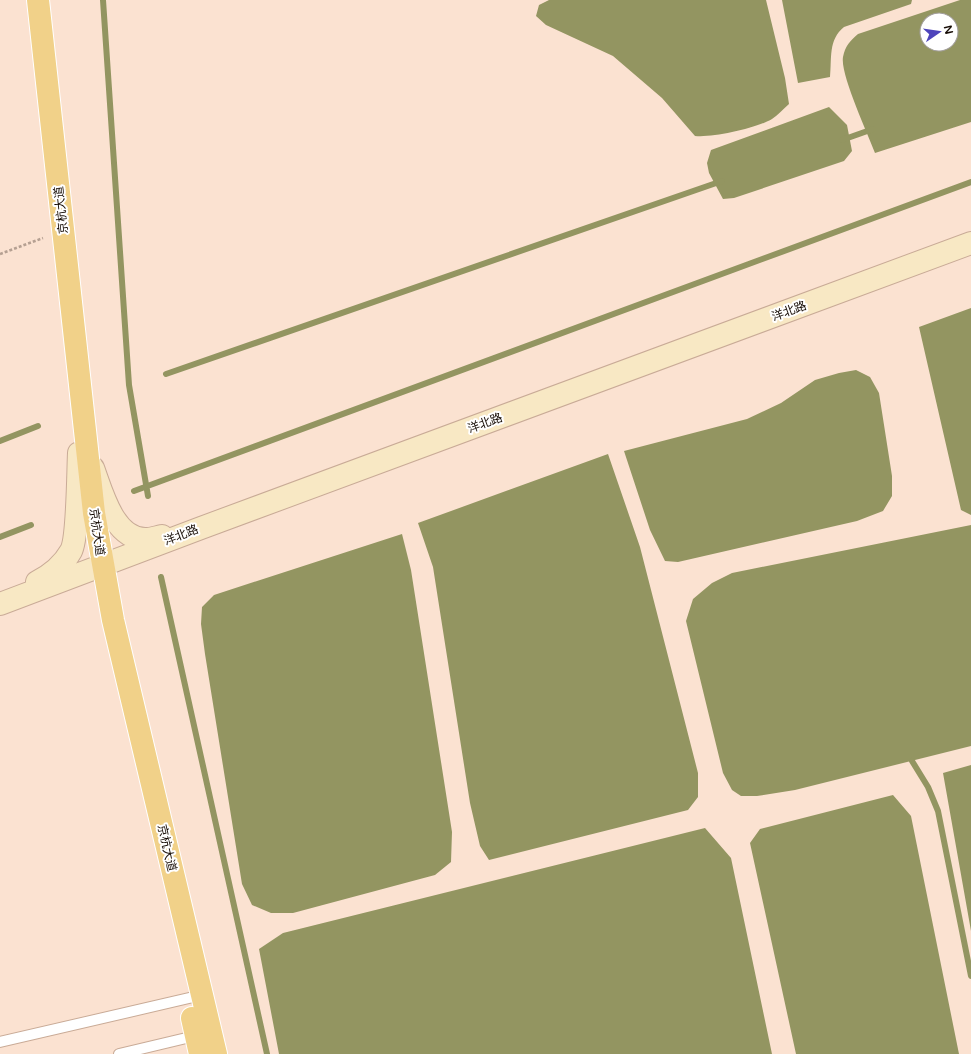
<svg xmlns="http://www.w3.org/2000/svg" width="971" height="1054" font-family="'Varela Round','Noto Sans SC',sans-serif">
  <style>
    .water { fill: #939561; fill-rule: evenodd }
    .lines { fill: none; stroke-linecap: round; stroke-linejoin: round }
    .stream { stroke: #939561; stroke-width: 6 }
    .lane-casing { stroke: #c9ab97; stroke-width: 12 }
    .secondary-casing { stroke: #c9ab97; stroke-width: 24 }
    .primary-casing { stroke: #fff; stroke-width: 24 }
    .path { stroke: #b5a092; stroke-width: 2.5; stroke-dasharray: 3 2; stroke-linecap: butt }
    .lane { stroke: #fff; stroke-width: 10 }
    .secondary { stroke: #f8e8c4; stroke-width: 22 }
    .primary { stroke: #f1d189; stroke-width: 22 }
    .labels { text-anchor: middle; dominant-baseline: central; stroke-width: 4; stroke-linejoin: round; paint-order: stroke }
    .street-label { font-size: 12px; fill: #160c05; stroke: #fff }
  </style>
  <rect width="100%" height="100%" fill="#fbe2d1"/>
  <!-- water -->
  <path class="water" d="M549,0H766L785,78L789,104C783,109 778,115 772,119C757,128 713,138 695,136L662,98L613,56L546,25L536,16L539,5Z
    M782,0H912L911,4L844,27C828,40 832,58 830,77L798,83Z
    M960,0H971V122L875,153C868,134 840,74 843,57C845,46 850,41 858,34ZM927,20H951V44H927Z
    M829,107L847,125L852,151L844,161L734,198L723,199L709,173L707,163L711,150Z
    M971,308V515L961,510L919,327Z
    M856,370L870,377L879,393L892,476V496L883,511L857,521L678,562L665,561L650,530L624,451L747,419L781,403L815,380L839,373Z
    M608,454L640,547L698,773V797L688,810L489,860L480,846L470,803L433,567L418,523Z
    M971,525V746L795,790L757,796H741L732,790L723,773L686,621L693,599L712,583L732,573Z
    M402,534L411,570L452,832L451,862L435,875L293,913H271L252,905L242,884L205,654L201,624L202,607L214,595Z
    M971,765V931L943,773Z
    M893,795L911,816L959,1054H796L750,843L760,829Z
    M705,828L731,858L772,1054H279L259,949L283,933Z"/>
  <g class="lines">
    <!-- stream -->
    <path class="stream" d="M103,0L129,385L148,496
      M842,140L873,129
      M166,374L722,181
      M0,441L38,426
      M134,491L971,182
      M0,537L31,525
      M161,577L267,1054
      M912,761L928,787L938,811L971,976"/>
    <!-- lane casing -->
    <g class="lane-casing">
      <path id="lane" d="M0,1042L202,995
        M119,1054L199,1035"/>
    </g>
    <!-- secondary casing -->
    <g class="secondary-casing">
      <path id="secondary" d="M93,468C102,492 114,541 147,539C152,539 157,537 162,536
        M37,582C51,575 63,565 71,551C78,538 78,472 79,453
        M0,604L201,528L971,243"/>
    </g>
    <!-- primary casing -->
    <g class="primary-casing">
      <path id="primary" d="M38,0L94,513L113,620L216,1054
        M192,1018L200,1054"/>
    </g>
    <!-- path -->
    <path class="path" d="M0,254L43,238"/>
    <!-- lane -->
    <use href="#lane" class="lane"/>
    <!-- secondary -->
    <use href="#secondary" class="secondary"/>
    <!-- primary -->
    <use href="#primary" class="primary"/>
  </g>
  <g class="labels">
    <!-- street labels -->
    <g class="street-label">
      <text transform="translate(61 210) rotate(-96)">京杭大道</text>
      <text transform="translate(789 311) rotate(-20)">洋北路</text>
      <text transform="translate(485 423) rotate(-20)">洋北路</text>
      <text transform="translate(97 532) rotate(82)">京杭大道</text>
      <text transform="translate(181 535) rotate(-21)">洋北路</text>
      <text transform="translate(167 848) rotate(77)">京杭大道</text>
    </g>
  </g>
  <!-- north arrow -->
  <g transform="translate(939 32) rotate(77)"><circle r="19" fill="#ffffff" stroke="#a29e9b"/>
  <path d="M0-3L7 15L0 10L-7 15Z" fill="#4e44bb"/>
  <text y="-6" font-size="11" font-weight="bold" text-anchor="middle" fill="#160c05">N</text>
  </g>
</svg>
